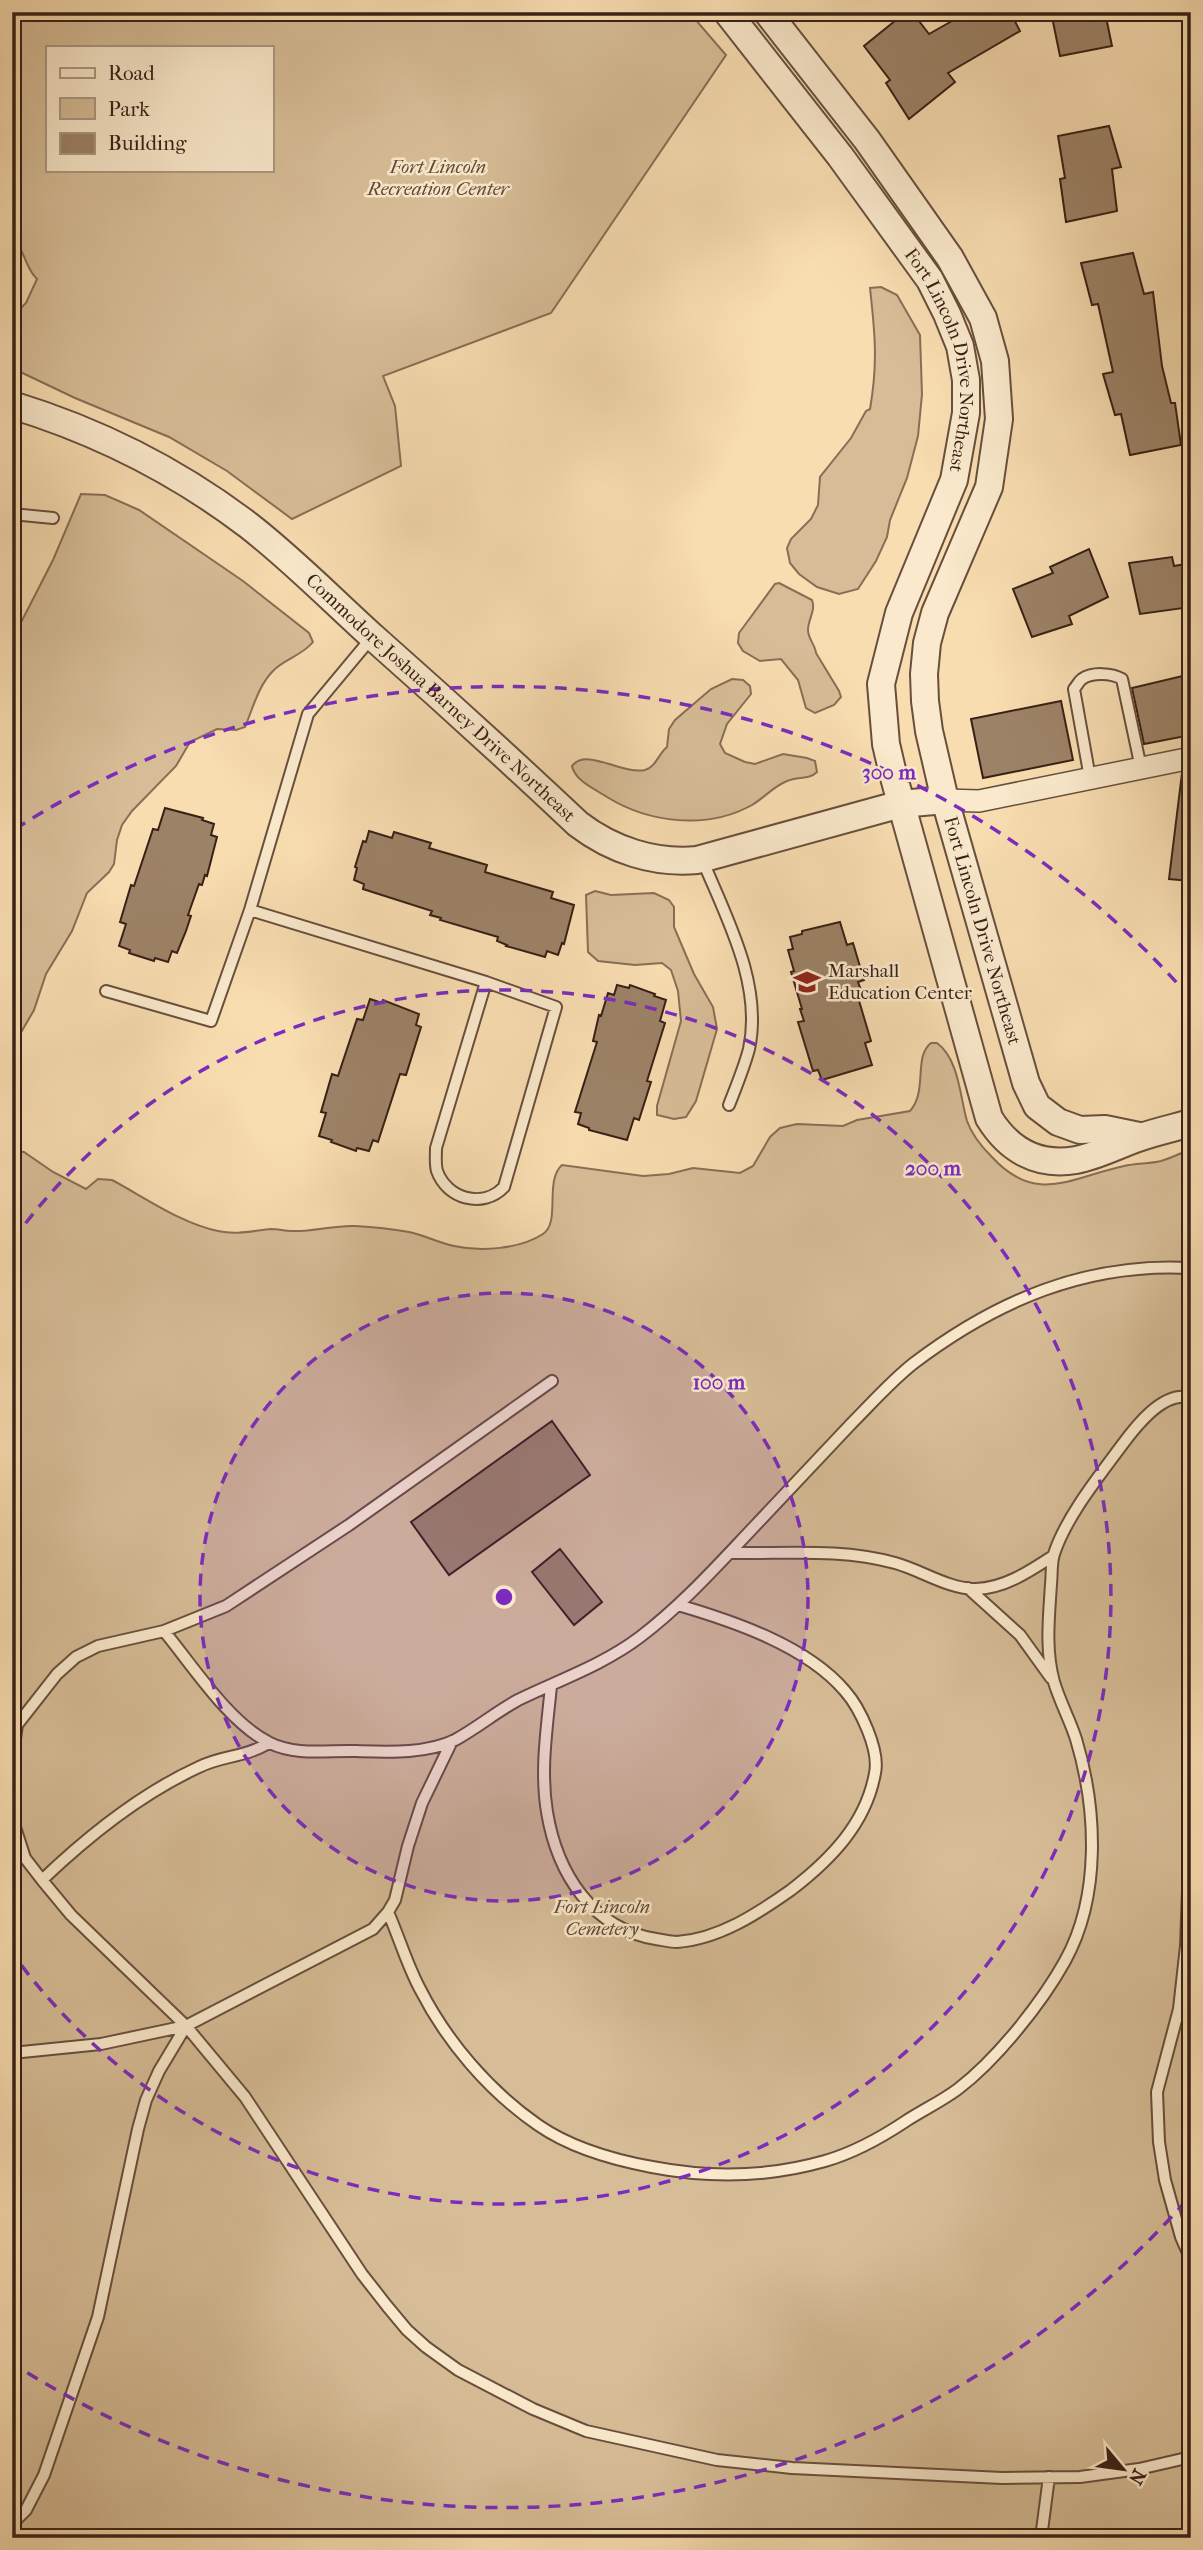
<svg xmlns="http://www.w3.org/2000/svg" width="1203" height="2550" font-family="'IM FELL French Canon',serif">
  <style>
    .green { fill: #d7bd97; stroke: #886e56; stroke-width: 2; fill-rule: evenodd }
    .building { fill: #9c8267; stroke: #382016; stroke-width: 2 }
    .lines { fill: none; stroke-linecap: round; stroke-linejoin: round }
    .service-casing { stroke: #684f3d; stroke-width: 14 }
    .minor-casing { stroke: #684f3d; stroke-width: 24 }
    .tertiary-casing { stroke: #684f3d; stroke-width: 30 }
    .service { stroke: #fae9cc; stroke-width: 10 }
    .minor { stroke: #fae9cc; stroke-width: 21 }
    .tertiary { stroke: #fae9cc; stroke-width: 26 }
    .ring { fill: none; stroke: #7b2cbf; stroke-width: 3.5; stroke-dasharray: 12 9 }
    .labels { text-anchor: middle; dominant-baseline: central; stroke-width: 5; stroke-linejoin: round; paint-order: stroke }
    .park-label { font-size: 19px; font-style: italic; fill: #604736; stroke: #fae9cc }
    .street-label { font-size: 19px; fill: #382016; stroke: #fae9cc }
    .poi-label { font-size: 19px; fill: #382016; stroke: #fae9cc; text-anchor: start }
    .centre { fill: #7b2cbf; stroke: #fae9cc; stroke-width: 3.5 }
    .ring-label { font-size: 21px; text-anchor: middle; font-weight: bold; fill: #7b2cbf; stroke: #fae9cc; stroke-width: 5; stroke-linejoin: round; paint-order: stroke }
  </style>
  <rect width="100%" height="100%" fill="#f8ddb1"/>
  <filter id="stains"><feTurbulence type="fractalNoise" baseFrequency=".00286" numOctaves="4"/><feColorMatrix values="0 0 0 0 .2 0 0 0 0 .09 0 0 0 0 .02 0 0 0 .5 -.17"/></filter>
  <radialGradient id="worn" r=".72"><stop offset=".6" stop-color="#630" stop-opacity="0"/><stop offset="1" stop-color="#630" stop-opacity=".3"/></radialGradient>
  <!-- green -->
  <path class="green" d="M12,12H689L726,55L551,313L383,376L395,406L401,466L292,519L227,471L169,437L75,398L12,368V317L26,303L37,279C25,268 25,249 12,239V182L17,186L12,179ZM47,47H271V170H47Z
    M881,287L897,295L920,335L922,394L918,436L907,478L890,520L887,537L876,561L858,589L839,594L817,587L799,574L790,563L787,548L791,539L811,519L818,505L820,477L851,438L866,411L870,409C878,364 875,333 870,288Z
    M81,494L105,495L139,510L243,581L309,633L313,642C302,656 283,659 272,672C258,687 253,708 245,727L236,730L217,729L190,742L176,766L132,811L122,825L117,840L114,864L109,872L87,893L72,931L46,974L34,1010L12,1048V640L53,560Z
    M779,583L812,600C816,611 808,619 808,630C808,639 815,644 816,653L839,691L841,697L834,705L815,713L806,708L798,680L781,659L760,661L743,651L738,643L739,633L775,584Z
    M732,679L743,680L750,686L751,694L727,724L720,744L725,753L745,762L755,764L783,754L807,758L815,761L817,772C809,780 798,776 787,781C774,786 764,798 752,805C707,830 649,823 607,797C595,789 575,781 572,766C586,747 622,775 645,770C656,767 659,753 667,747L669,729L675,720L711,689Z
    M595,891L611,895L654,893L669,900L674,907V927L694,974L713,1007L717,1029L696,1101L686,1117L674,1119L657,1115V1106L681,1021L678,991L671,970L662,963L635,965L598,961L588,952L586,895Z
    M931,1043H937C959,1059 960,1097 967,1121C972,1135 981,1146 991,1156C1036,1206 1072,1177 1124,1166C1136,1163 1149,1164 1161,1161C1171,1158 1181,1153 1191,1149V2538H12V1151L24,1152L53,1172L86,1189L98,1179L112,1180C144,1197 182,1224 218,1231C236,1235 252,1231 271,1229C278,1229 285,1231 292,1231C313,1232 334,1225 355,1226C373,1227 392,1229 409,1232C424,1235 439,1243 454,1246C481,1252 520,1249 543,1234C561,1222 544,1181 562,1165L643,1176L669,1174L693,1168L740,1173L753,1166L770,1137L780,1128L797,1124L843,1126L857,1120L910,1111C928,1091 913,1057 931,1043Z"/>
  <!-- building -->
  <path class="building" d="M906,12H912L929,34L959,17L956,12H1010L1020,31L948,73L955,82L909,119L886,83L890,80L864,46Z
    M1051,12H1105L1112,46L1060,56Z
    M1109,126L1121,167L1112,169L1117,211L1066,222L1060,179L1065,178L1058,136Z
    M1133,253L1144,294L1153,292L1162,366L1171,403H1175L1181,445L1130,455L1121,414L1115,415L1103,374L1113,372L1098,304L1092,305L1081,263Z
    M1089,549L1108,597L1069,616L1072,624L1032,637L1013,589L1053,573L1050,567Z
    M1172,557L1174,566L1191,563V607L1140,614L1129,563Z
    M1191,674V735L1144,744L1132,688Z
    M1061,701L1073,760L983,778L971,719Z
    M1182,773L1191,774V881L1169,879Z
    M165,808L203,818L202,820L214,824L211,835L217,837L207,876L205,875L202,885L199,884L188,915L191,916L186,931L177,953L172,951L168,962L155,958L154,961L129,953L130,950L119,946L126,924L120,922L131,885L134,886L153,829L158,830Z
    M369,831L392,838L394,832L431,843L429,848L487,865L485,872L553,892L551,898L574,905L564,944L562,943L558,955L547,951L545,957L506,946L507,945L497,941L498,937L440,920L441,918L430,915L432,911L363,889L364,884L354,880L357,868L355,867L363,841L366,842Z
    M840,922L847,945L853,943L864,980L858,982L862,993L857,994L871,1041L865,1043L872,1065L822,1080L818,1070L813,1071L798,1022L804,1021L800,1009H802L791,972L794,971L788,950L793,949L790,937L802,934V931Z
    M617,985L629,988L630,985L655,994L654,996L666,1000L660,1021L665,1023L647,1081L651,1082L639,1120L634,1118L627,1140L589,1130V1128L578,1124L581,1113L575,1112L597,1042L593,1041L599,1015L601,1016L608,993L614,995Z
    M370,999L382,1003L383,1000L419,1014L416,1025L421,1027L406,1075L400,1074L378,1142L373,1140L369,1151L357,1148L356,1151L331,1142L332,1140L319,1136L326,1113L321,1112L332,1074L338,1076L357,1019L363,1020Z
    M552,1421L590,1475L449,1575L411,1522Z
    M560,1549L602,1602L574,1625L532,1572Z"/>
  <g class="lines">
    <!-- service casing -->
    <g class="service-casing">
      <path id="service" d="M12,514L53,518
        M373,636L308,714L250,910L486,982L556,1007L504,1187C483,1209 447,1199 437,1171C435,1164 436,1155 436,1148L486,982
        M1090,778L1074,689C1077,686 1078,682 1082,679C1092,672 1112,673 1122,679L1141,768
        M702,859C726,917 763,984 749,1049C744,1068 736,1087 729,1105
        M106,991L211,1021L250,910
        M730,1553C785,1554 841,1548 895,1563C921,1570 948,1589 976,1589C1005,1588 1030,1571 1053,1556
        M968,1588L1020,1635L1051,1678
        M164,1631C193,1666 229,1723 270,1743C296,1756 328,1750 356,1751C388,1752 426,1754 455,1740C477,1728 496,1712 518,1700C559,1680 603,1665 640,1637C681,1606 717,1566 752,1529C785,1494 818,1459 851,1424C871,1404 891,1381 914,1363C996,1301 1086,1262 1191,1268
        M551,1686C547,1728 540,1770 547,1812C557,1873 592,1929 656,1939C663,1940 670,1942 677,1942C719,1939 757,1914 791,1890C830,1860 866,1824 875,1773C880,1750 860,1708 845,1691C807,1646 733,1621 678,1605
        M12,1760L17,1725L57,1674L76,1657L98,1646L164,1631L226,1606L349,1525L552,1381
        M1191,1809L1186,1946L1179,2009L1157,2092L1159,2142L1165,2180L1181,2237L1191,2260
        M12,1818L25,1858L42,1880L71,1915L186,2026L245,2097L362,2274L387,2306L407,2330L426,2347L458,2370L533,2409L586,2431L717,2460L792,2468L1002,2478L1080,2477L1139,2469L1191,2457
        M42,1880C88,1836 140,1794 199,1767C223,1755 243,1758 269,1743
        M388,1912C399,1937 407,1965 420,1989C447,2042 489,2091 538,2125C571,2148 614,2160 652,2167C709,2178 769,2177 825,2161C853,2153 882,2137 906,2121C923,2110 942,2101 958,2089C997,2059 1041,2004 1065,1961C1101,1896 1097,1809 1076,1739C1070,1720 1060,1702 1054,1682C1045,1650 1049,1617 1051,1584C1052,1575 1051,1563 1054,1554C1066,1517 1099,1476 1122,1445C1136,1426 1161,1394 1186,1397L1191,1404
        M12,2053L101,2044L186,2026
        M12,2524L26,2510L44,2475L98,2317L138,2129L146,2100L159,2071L186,2026L373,1929L388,1912L395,1900L408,1846L422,1803L452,1741
        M1041,2538L1049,2477"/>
    </g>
    <!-- minor casing -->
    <g class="minor-casing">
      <path id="minor" d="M945,800L979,801L1191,758"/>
    </g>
    <!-- tertiary casing -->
    <g class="tertiary-casing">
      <g id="tertiary">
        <path id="s1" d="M727,12L840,156L930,280L947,314L960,346L966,380V413L954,480L899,613L881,684L886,744L893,774L989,1118C1008,1149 1037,1167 1076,1160C1097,1156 1118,1145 1138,1138C1155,1132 1173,1128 1191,1123"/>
        <path id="s2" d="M767,12L867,140L950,258L983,318L995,361L999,419L989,487L935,613L927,643L924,674L925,701L929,731L945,800L1026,1083L1037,1106L1058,1122L1080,1130L1105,1129L1139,1136"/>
        <path id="s3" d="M12,405C97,431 177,471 248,525C292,559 332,600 374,638C443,699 511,761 578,824C612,850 654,864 697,860L901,804L945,800"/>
      </g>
    </g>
    <!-- service -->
    <use href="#service" class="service"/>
    <!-- minor -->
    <use href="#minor" class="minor"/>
    <!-- tertiary -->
    <use href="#tertiary" class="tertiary"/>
  </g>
  <!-- distance rings -->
  <circle cx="504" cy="1597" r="304" fill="#7b2cbf" fill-opacity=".12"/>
  <g class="ring">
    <circle cx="504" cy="1597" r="304"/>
    <path d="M13 1240A607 607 0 1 1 13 1954"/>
    <path d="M1186 2201A911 911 0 0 1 15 2365M15 829A911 911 0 0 1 1186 993"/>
  </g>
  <!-- icons -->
  <defs>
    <g id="school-bare" transform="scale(2.1)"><path d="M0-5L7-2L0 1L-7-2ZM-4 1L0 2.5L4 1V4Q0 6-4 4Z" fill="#8f2418" stroke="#fae9cc" stroke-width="2.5" paint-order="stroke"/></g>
  </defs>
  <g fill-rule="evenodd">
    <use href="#school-bare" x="807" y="982"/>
  </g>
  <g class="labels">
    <!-- park labels -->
    <g class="park-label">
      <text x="438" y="167">Fort Lincoln<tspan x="438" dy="22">Recreation Center</tspan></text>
      <text x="602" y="1907">Fort Lincoln<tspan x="602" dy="22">Cemetery</tspan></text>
    </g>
    <!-- street labels -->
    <g class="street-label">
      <text stroke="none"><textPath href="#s1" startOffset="418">Fort Lincoln Drive Northeast</textPath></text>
      <text stroke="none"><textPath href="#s3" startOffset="525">Commodore Joshua Barney Drive Northeast</textPath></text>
      <text stroke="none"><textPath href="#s2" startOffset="1010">Fort Lincoln Drive Northeast</textPath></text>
    </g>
    <!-- poi labels -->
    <g class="poi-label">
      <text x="828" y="971">Marshall<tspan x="828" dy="22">Education Center</tspan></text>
    </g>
  </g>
  <circle cx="504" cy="1597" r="10" class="centre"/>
  <g class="ring-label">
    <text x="889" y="779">300 m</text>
    <text x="933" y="1175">200 m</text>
    <text x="719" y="1389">100 m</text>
  </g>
  <!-- margin -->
  <rect width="1203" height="2550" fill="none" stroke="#f8ddb1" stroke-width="42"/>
  <rect x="14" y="14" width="1175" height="2522" fill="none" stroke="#382016" stroke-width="3.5"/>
  <rect x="21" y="21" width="1161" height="2508" fill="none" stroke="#382016" stroke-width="2"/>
  <!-- legend -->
  <rect x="46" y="46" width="228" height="126" fill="#fae9cc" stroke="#ac9983" stroke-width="2"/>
  <rect x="60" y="68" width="35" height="10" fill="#fae9cc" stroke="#ac9983" stroke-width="2"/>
  <text x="108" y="80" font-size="21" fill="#382016">Road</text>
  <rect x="60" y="98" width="35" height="21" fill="#d7bd97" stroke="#ac9983" stroke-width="2"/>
  <text x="108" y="116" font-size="21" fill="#382016">Park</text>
  <rect x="60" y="133" width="35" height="21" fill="#9c8267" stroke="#ac9983" stroke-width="2"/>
  <text x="108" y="150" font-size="21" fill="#382016">Building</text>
  <!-- north arrow -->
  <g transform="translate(1123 2469) rotate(119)" stroke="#fae9cc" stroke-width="5" paint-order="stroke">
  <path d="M0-5L12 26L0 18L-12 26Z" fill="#382016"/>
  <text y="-10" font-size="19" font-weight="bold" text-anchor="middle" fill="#382016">N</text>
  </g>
  <rect width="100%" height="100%" filter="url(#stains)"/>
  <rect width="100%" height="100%" fill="url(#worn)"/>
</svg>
